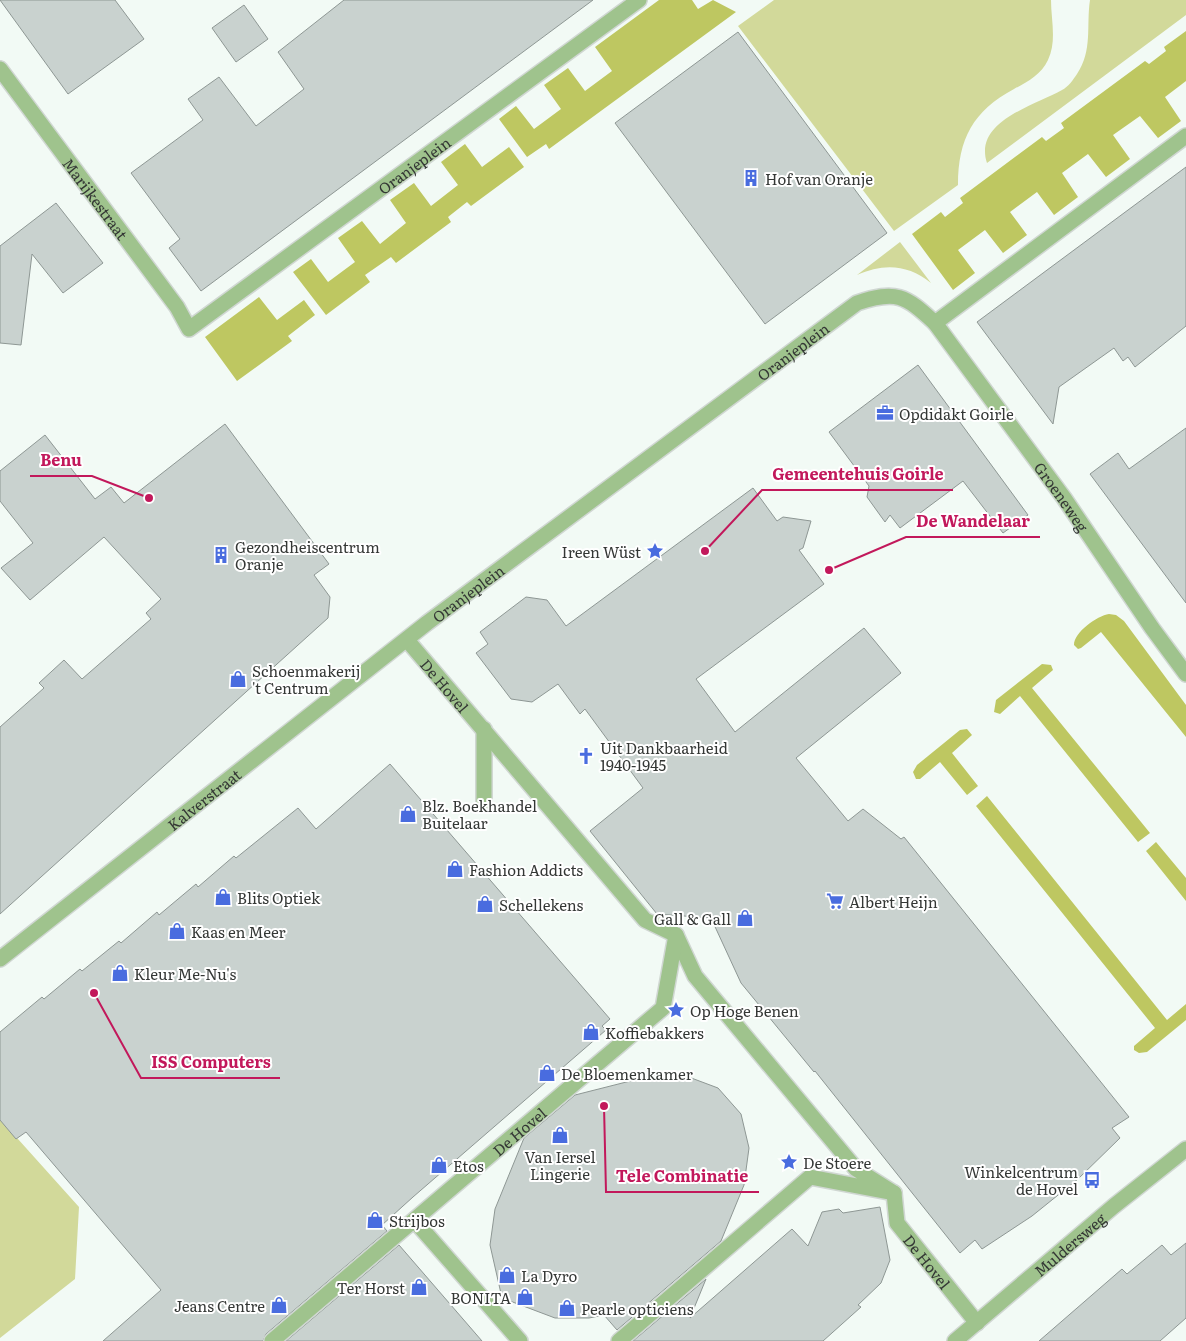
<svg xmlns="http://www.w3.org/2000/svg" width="1186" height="1341" font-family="Literata,serif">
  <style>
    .green { fill: #d2d99a }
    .forest { fill: #bec761 }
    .building { fill: #c9d2cf; stroke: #8e9794 }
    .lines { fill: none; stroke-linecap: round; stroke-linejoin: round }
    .minor-casing { stroke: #d0d7d2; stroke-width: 18 }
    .minor { stroke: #9fc38d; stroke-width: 15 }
    .labels { text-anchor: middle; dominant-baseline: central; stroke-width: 4; stroke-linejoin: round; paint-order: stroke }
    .street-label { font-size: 15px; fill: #343735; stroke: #fff }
    .poi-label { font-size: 15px; fill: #343735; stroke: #fff; text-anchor: start }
    .leader { fill: none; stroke: #c2185b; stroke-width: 2 }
    .callout-dot { fill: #c2185b; stroke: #fff; stroke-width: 2 }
    .callout-label { font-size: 16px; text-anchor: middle; font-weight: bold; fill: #c2185b; stroke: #fff; stroke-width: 4; stroke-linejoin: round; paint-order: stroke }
  </style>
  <rect width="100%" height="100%" fill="#f2faf5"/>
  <!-- green -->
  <path class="green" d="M774,0H1051C1051,20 1057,41 1048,60C1041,75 1027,82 1014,89C973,111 958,139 958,185L894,231L738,26Z
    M1090,0H1186V15L987,163C973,121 1036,105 1062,90C1068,87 1073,80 1077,74C1093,50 1086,26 1090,0Z
    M900,242L931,283C908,264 883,263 857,275Z
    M0,1119L79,1207L75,1279L0,1338Z"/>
  <!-- forest -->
  <path class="forest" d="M659,0H692L698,9L713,0L736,12L549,149L546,144L527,157L499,119L516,106L534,129L561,109L544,85L568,68L585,91L612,71L595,47Z
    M1186,31V81L1165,97L1181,121L1158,138L1140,116L1113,135L1130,159L1106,177L1088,154L1062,173L1078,197L1054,215L1037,192L1010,212L1027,235L1003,253L985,230L958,250L975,273L953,290L912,234L941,212L945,217L963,203L960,198L1042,137L1046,141L1064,128L1061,123L1145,61L1149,64L1166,51L1164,47Z
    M465,144L482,167L509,147L524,167L471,206L467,202L448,217L451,222L396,263L391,257L365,275L370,282L326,315L293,272L311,259L328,282L355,262L338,238L362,221L380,244L406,223L390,200L414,183L431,206L458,185L441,162Z
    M259,297L277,320L304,300L315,315L288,336L292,341L237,381L205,337Z
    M1109,614L1116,615L1124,621L1186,705V737L1101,632L1081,648L1078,649L1074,645C1074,632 1097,616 1109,614Z
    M1042,664L1051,665L1053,670L1032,688L1150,833L1138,842L1020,696L1000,714L994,712L996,700Z
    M967,729L972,735L952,753L978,786L967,795L940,762L920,779H916L913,772L917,765L960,730Z
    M987,796L1167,1020L1186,1004V1020L1147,1052L1139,1053L1134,1050V1046L1155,1028L976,806Z
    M1156,842L1186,878V901L1146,851Z"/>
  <!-- building -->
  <path class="building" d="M0,0H115L144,39L68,94Z
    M344,0H593L201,291L169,248L180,239L131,173L203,120L188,99L219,77L256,126L304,89L278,52Z
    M244,5L268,39L236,62L212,28Z
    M738,32L887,233L765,324L615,123Z
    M1186,167V326L1135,367L1128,357L1123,361L1114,348L1059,387L1053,424L977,322Z
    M56,203L103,263L63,293L32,254L21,345L0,343V246Z
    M918,365L1028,515L1003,533L963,481L900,528L890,515L885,522L867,497L869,486L829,432Z
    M225,424L329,564L314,575L330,597L328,618L0,914V727L44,688L39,683L64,660L82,679L151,619L146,613L161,599L104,537L30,600L1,568L33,543L0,501V471L45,435L95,499L111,487L124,503Z
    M1186,428V603L1090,474L1118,453L1129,469Z
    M753,488L777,521L783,517L811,521L803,548L799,550L824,584L696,679L735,732L864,628L901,673L796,758L848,821L863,809L901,839L904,837L1129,1117L1112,1128L1120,1138L1078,1179L1032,1216L982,1249L975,1240L960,1253L815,1071L814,1072L741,983L711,918L657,914L590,831L643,788L585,709L580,714L558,684L532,702L511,699L476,653L488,644L480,632L526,597L547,600L566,626Z
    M390,764L610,1019L602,1026L606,1030L413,1197L382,1225L387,1231L266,1334L263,1341H103L161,1290L26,1132L16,1139L0,1120V1032L42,997L44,999L80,969L82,971L119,941L121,943L157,912L159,915L196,884L198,887L234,856L236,858L298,808L316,829Z
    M650,1076H686L718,1088L741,1114L749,1148L744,1185L721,1241L617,1330L604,1315L589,1318H555L502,1298L490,1245L495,1209L524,1138L575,1095Z
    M880,1207L890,1260L881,1283L858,1305L861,1307L823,1341H633L706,1279L690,1318L792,1229L808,1246L822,1212L839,1209L843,1213Z
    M1186,1243V1318L1160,1341H1039L1122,1269L1127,1274L1162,1245L1171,1255Z
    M399,1245L482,1341H286Z"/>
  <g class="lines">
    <!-- minor casing -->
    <g class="minor-casing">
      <g id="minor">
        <path id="s1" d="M0,69L177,307L189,329L639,0"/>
        <path id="s2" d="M935,323L1064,498L1152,628L1186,674"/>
        <path id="s3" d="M407,640L645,920L676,935L695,976L856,1169L894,1193L810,1177L619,1341"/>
        <path d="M484,801V729"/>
        <path id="s4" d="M0,959L427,623L857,303C896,290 905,295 935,323L1186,136"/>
        <path id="s5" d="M894,1193L897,1223L977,1323"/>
        <path d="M415,1221L520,1341"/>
        <path id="s6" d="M272,1341L663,1008L676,935"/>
        <path id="s7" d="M955,1341L1114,1206L1186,1149"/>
      </g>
    </g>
    <!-- minor -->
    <use href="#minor" class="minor"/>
  </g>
  <!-- icons -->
  <defs>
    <g id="building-bare" transform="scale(1.35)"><path d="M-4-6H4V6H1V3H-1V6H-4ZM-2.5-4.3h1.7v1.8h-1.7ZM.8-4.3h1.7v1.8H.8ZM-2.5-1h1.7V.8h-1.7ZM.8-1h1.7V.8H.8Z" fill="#496cdf" stroke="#fff" stroke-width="2.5" paint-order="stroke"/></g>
    <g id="office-bare" transform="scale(1.35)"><path d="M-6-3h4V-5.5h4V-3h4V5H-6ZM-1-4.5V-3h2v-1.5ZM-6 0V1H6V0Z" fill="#496cdf" stroke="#fff" stroke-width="2.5" paint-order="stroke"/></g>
    <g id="sight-bare" transform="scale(1.35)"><path d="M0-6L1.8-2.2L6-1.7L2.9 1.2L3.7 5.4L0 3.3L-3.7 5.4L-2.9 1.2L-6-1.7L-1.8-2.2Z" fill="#496cdf" stroke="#fff" stroke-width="2.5" paint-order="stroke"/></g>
    <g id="shop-bare" transform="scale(1.35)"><path d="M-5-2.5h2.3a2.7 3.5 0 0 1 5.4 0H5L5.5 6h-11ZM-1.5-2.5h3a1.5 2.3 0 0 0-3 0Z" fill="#496cdf" stroke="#fff" stroke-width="2.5" paint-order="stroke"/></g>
    <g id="church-bare" transform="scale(1.35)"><path d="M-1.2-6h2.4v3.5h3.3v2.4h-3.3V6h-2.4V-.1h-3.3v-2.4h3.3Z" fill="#496cdf" stroke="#fff" stroke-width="2.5" paint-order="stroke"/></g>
    <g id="supermarket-bare" transform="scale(1.35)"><path d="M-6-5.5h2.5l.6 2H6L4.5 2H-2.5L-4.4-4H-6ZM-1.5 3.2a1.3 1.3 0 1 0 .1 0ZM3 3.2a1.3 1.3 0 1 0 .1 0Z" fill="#496cdf" stroke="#fff" stroke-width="2.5" paint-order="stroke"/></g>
    <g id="bus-bare" transform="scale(1.35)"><path d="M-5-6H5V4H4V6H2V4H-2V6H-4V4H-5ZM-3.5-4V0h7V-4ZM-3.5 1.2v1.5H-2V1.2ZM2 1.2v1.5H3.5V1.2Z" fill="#496cdf" stroke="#fff" stroke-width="2.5" paint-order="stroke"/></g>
  </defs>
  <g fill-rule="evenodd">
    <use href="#building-bare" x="751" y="178"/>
    <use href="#office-bare" x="885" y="413"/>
    <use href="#sight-bare" x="655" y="551"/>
    <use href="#building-bare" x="221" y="555"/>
    <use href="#shop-bare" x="238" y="679"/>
    <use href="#church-bare" x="586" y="756"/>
    <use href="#shop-bare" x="408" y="814"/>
    <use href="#shop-bare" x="455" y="869"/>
    <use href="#shop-bare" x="223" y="897"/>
    <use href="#supermarket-bare" x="835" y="901"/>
    <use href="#shop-bare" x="485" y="904"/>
    <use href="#shop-bare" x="745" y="918"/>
    <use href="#shop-bare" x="177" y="931"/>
    <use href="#shop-bare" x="120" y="973"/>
    <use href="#sight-bare" x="676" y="1010"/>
    <use href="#shop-bare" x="591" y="1032"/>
    <use href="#shop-bare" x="547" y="1073"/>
    <use href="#shop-bare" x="560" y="1135"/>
    <use href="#sight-bare" x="789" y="1162"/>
    <use href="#shop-bare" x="439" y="1165"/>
    <use href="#bus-bare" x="1092" y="1180"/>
    <use href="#shop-bare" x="375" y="1220"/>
    <use href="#shop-bare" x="507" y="1275"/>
    <use href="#shop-bare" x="419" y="1287"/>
    <use href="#shop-bare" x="525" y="1297"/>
    <use href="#shop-bare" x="279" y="1305"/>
    <use href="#shop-bare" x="567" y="1308"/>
  </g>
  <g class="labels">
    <!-- street labels -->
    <g class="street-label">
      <text stroke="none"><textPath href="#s1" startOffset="600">Oranjeplein</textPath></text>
      <text stroke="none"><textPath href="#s1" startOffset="161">Marijkestraat</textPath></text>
      <text stroke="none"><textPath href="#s4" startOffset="999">Oranjeplein</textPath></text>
      <text stroke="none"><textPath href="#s2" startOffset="215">Groeneweg</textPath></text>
      <text stroke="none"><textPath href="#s4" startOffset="594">Oranjeplein</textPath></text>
      <text stroke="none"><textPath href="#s3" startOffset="59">De Hovel</textPath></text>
      <text stroke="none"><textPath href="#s4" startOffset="259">Kalverstraat</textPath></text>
      <text stroke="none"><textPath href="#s6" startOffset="324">De Hovel</textPath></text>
      <text stroke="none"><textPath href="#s7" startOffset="150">Muldersweg</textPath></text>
      <text stroke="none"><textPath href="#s5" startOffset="79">De Hovel</textPath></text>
    </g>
    <!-- poi labels -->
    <g class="poi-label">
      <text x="765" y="178">Hof van Oranje</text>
      <text x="899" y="413">Opdidakt Goirle</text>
      <text x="235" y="546">Gezondheiscentrum<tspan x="235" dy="17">Oranje</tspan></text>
      <text x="641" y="551" text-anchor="end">Ireen Wüst</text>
      <text x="252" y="670">Schoenmakerij<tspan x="252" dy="17">'t Centrum</tspan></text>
      <text x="600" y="747">Uit Dankbaarheid<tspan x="600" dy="17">1940-1945</tspan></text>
      <text x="422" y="805">Blz. Boekhandel<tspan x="422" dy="17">Buitelaar</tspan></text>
      <text x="469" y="869">Fashion Addicts</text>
      <text x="237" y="897">Blits Optiek</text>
      <text x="849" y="901">Albert Heijn</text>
      <text x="499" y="904">Schellekens</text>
      <text x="731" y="918" text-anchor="end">Gall &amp; Gall</text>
      <text x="191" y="931">Kaas en Meer</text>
      <text x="134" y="973">Kleur Me-Nu's</text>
      <text x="690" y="1010">Op Hoge Benen</text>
      <text x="605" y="1032">Koffiebakkers</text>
      <text x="561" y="1073">De Bloemenkamer</text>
      <text x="560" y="1156" text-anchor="middle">Van Iersel<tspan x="560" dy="17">Lingerie</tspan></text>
      <text x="803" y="1162">De Stoere</text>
      <text x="453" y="1165">Etos</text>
      <text x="1078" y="1171" text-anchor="end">Winkelcentrum<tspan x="1078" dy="17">de Hovel</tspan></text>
      <text x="389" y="1220">Strijbos</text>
      <text x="521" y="1275">La Dyro</text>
      <text x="405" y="1287" text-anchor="end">Ter Horst</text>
      <text x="511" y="1297" text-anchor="end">BONITA</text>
      <text x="265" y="1305" text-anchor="end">Jeans Centre</text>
      <text x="581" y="1308">Pearle opticiens</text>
    </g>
  </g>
  <!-- callouts -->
  <path class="leader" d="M149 498L92 476H30M705 551L762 490H953M829 570L906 537H1040M94 993L141 1078H280M604 1106L606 1192H759"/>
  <g class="callout-dot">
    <circle cx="149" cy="498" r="5"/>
    <circle cx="705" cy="551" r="5"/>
    <circle cx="829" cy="570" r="5"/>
    <circle cx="94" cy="993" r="5"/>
    <circle cx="604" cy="1106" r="5"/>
  </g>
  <g class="callout-label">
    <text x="61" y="466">Benu</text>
    <text x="858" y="480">Gemeentehuis Goirle</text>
    <text x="973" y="527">De Wandelaar</text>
    <text x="211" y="1068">ISS Computers</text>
    <text x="682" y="1182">Tele Combinatie</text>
  </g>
</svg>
